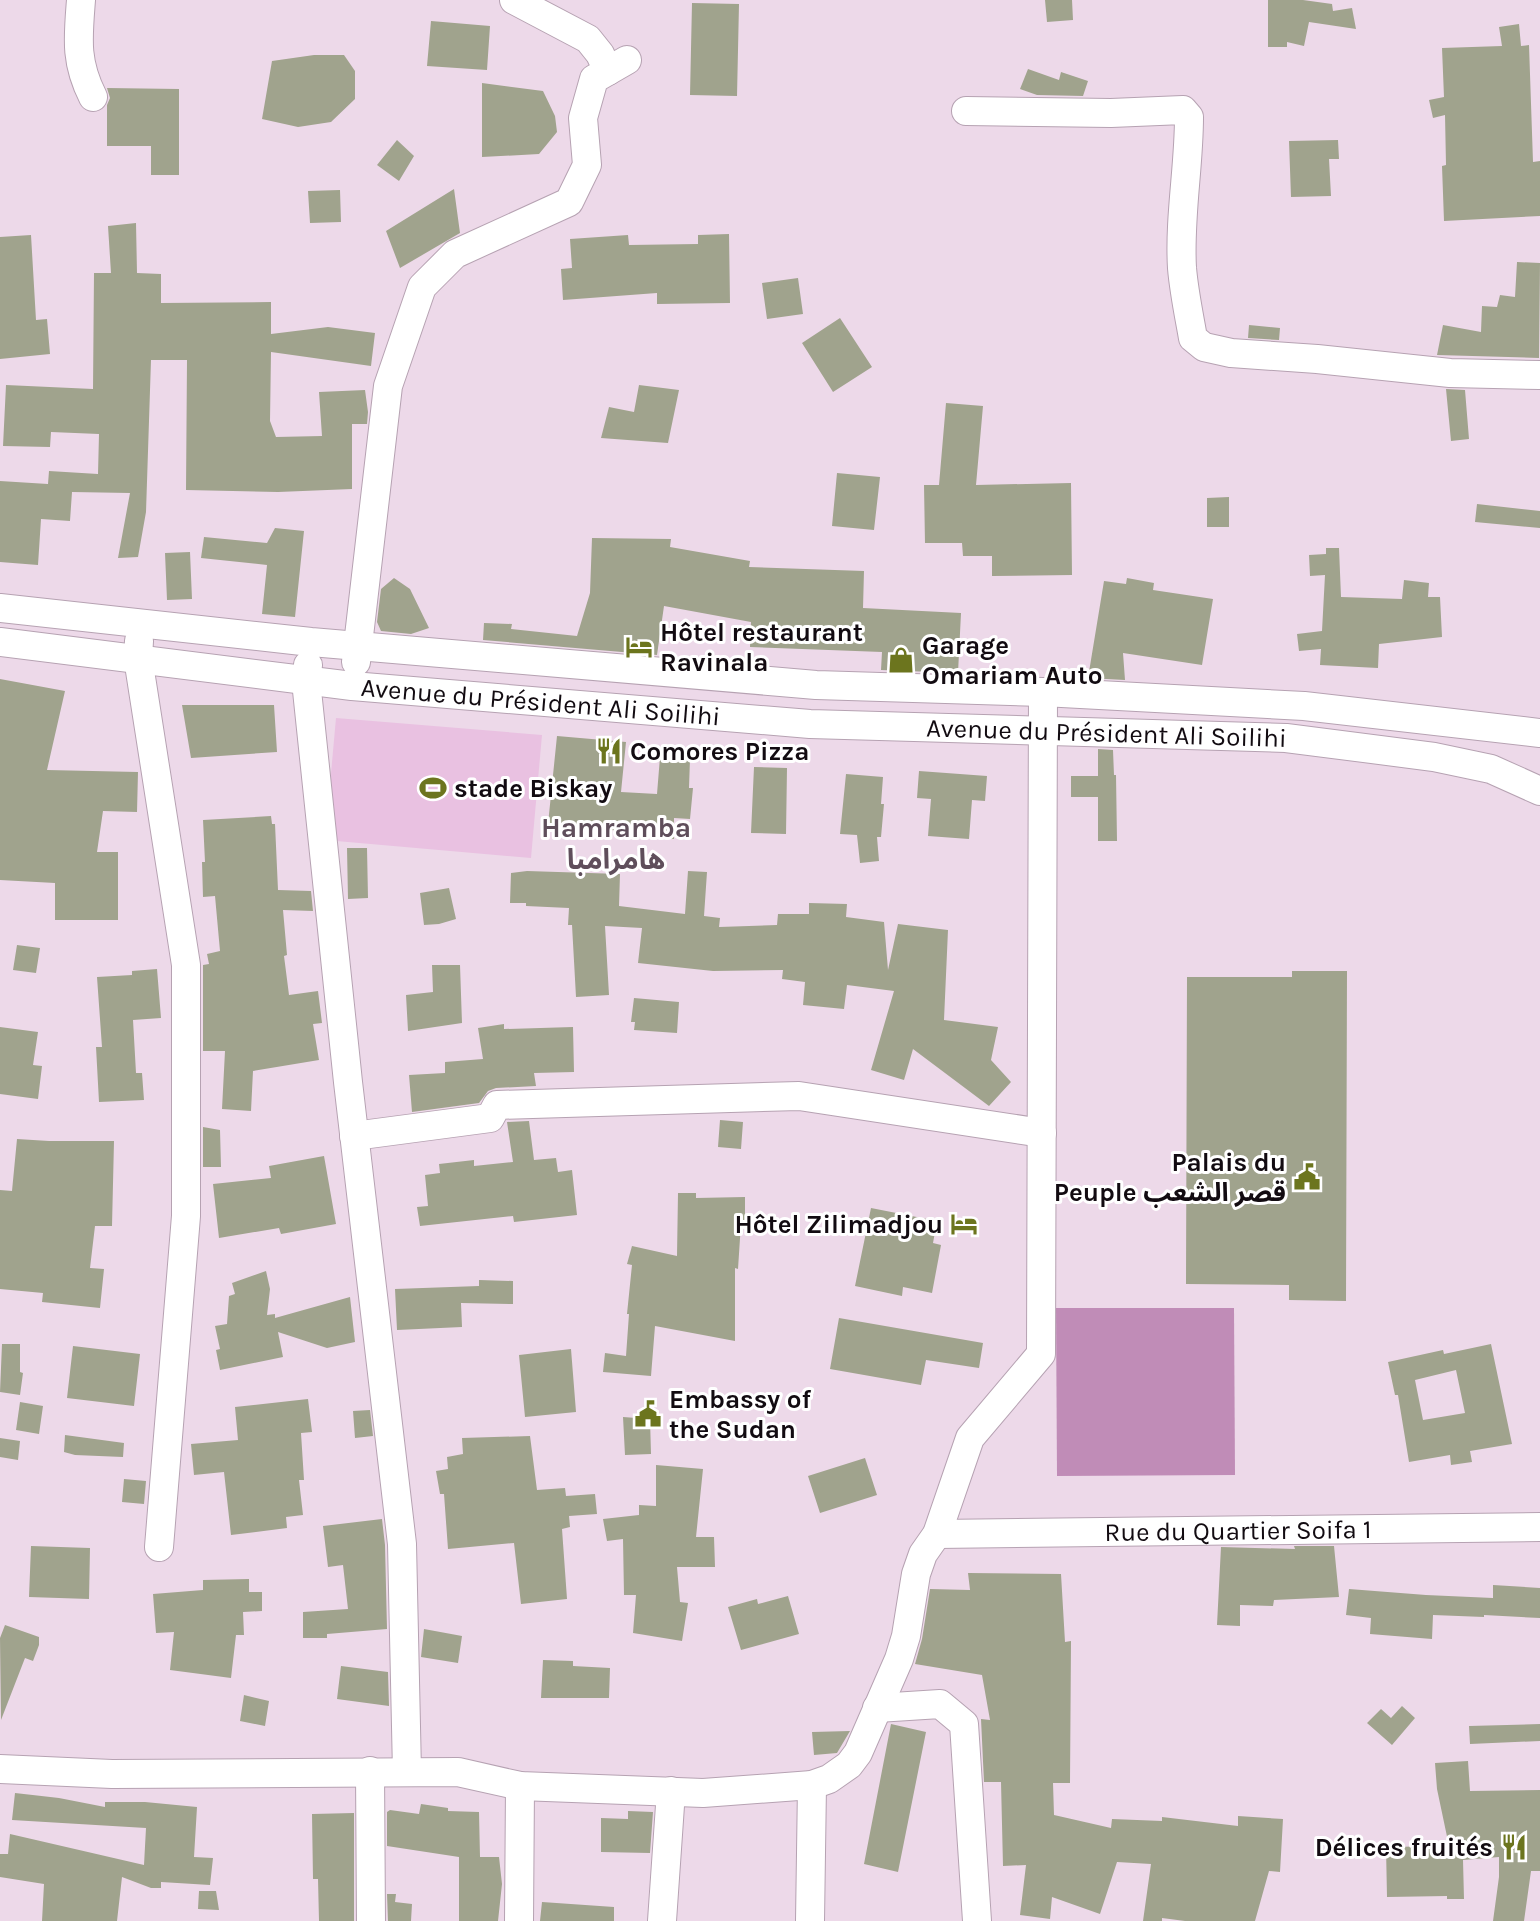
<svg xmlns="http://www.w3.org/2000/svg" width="1540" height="1921" font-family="Karla,'Noto Sans Arabic',sans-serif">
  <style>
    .green { fill: #e9c1e1 }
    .forest { fill: #c08cb7 }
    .building { fill: #a0a38d; fill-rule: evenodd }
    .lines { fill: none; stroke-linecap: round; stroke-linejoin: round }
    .minor-casing { stroke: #b6a2b2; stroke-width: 30 }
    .minor { stroke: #fff; stroke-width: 28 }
    .labels { text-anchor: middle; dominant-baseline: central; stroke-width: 6; stroke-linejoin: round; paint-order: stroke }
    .poi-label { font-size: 26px; font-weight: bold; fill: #120b11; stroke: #fff; text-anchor: start }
    .street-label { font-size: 26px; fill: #120b11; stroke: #fff }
    .neighbourhood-label { font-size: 28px; font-weight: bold; fill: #5f4e5b; stroke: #fff }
  </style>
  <rect width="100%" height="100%" fill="#edd9e9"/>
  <!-- green -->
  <path class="green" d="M336,718L542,735L531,858L325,840Z"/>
  <!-- forest -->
  <path class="forest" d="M1056,1308H1234L1235,1475L1057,1476Z"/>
  <!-- building -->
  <path class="building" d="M1045,0H1072L1073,20L1047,22Z
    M1268,0H1303L1332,4L1333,11L1352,8L1356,29L1309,22L1304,46L1287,42V47H1268Z
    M692,3L739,4L737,96L690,95Z
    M431,21L490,26L487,70L427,66Z
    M1519,24L1521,46L1529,45L1533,162L1540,161V216L1444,221L1442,166L1446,165L1445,115L1433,118L1429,100L1444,97L1442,48L1502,46L1499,27Z
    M314,55H344L355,71V99L331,122L298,127L262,119L272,61Z
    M1028,69L1059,80L1061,72L1088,81L1083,96L1037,95L1020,89Z
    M482,83L543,91L555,116L557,132L539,154L482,157Z
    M107,88L179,89V175H151V146H107V105L110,98Z
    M397,140L414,156L399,181L377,165Z
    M1338,140L1339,159H1329L1331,196L1291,197L1289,141Z
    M454,189L460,233L400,268L386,231Z
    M340,190L341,222L310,223L308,191Z
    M136,223L137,273L161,274V303L271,302V334L328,327L375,333L371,366L271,352L270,421L276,437L322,436L319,392L365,390L368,412L367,424H352V489L278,492L186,490L187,360H151L146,512L138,557L118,558L130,493L72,492L70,521L41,519L38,565L0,562V481L48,484L49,471L98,474L99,434L51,432L50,447L3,446L6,385L93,389L94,273H111L108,226Z
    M729,234L730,303L657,304V293L563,300L561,269L572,268L570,239L628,235L629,245L698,244V235Z
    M31,235L36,320L47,319L50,354L0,359V237Z
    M1517,262L1540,263L1539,358L1437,355L1443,325L1481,332L1482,306L1497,307L1500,295L1515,297Z
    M798,278L803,314L767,319L762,283Z
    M840,318L872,367L833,392L802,343Z
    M1249,325L1280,328L1279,340L1248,338Z
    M639,385L679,390L668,443L601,438L609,407L634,412Z
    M1446,389L1465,390L1469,439L1451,441Z
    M946,403L983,406L976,485L1071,483L1072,575L992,576V556H963L962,543H925L924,485H939Z
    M837,473L880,477L874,530L832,526Z
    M1229,497V527H1207V498Z
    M1477,504L1540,511V528L1475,522Z
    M275,528L304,531L295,617L262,614L267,565L201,558L204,537L267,543Z
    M592,538L671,539L670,547L750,561L749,567L864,571L863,608L961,613L958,673L881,670L882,652L750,647L751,622L664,606L657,655L483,640L484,623L512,624L511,629L577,636L590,593Z
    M1326,548H1339L1341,597L1402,599L1404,580L1429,583L1428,597H1440L1442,637L1379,644L1378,668L1320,665L1321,649L1299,651L1297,634L1322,631L1325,575L1310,576L1309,555L1326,554Z
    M190,552L192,599L167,600L165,553Z
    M394,578L410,589L429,628L411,634L381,631L377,622L381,589Z
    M1127,578L1154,583L1153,590L1213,599L1202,665L1123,653L1125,680L1088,678L1104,581L1126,584Z
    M0,679L65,691L47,770L138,772L137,812L103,811L97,852H118V920H55V883L0,880Z
    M182,705H274L277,752L191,758Z
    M557,736L626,742L621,792L657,794L660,757L690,759L689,788H693L690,819L674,818V839L631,837V832L548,824Z
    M1098,749L1113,750L1114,775H1116L1117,841H1098V797H1071V776H1098Z
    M754,767L787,768L786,834L751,833Z
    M919,771L987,776L985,801L972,800L969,839L928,836L931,799L917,798Z
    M846,774L883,777L881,804H884L881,837H877L879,861L860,863L857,835L840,834Z
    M271,816L272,824H275L278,890L311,891L313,911L283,910L287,955L284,956L289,995L318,991L322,1023L313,1024L319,1060L253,1071L251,1111L222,1109L225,1051H203V965L209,964L207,954L220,951L215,896L203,897L202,862H205L203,820Z
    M347,848H367L368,898L348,899Z
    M527,871L620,874L619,906L685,914L688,871L707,872L704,916L720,918L719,927L777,925L778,914H809V903L847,904L846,917L884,922L888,970L898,924L948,930L944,1020L998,1027L991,1060L1011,1082L989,1106L913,1049L904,1080L871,1070L894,991L847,985L844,1009L803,1005L805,982L782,979L783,970L713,971L638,963L642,928L605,926L609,995L576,997L572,925H568L569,908L526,906V903H510L511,873Z
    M449,888L456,919L439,924L424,925L420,893Z
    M17,945L40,948L36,973L13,970Z
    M432,965H460L462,1023L408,1031L406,995L433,992Z
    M157,969L161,1018L133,1020L136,1073H142L144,1100L99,1102L96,1047H102L97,977L132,975V971Z
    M1292,971H1347L1346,1301L1289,1300V1285L1186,1284L1187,977H1292Z
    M634,998L679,1002L677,1033L634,1030L635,1022H631Z
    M504,1024V1029L573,1027L574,1072L534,1073L536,1086L496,1088L488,1091L479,1103L412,1112L409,1075L445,1073V1062L483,1059L478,1028Z
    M0,1027L38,1032L33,1065L42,1066L38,1099L0,1094Z
    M720,1120L743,1122L741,1149L718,1147Z
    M529,1121L534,1160L556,1158L558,1172L572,1170L577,1215L514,1222L513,1216L420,1226L417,1207L428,1206L425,1175L440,1173L439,1164L474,1160V1166L513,1162L507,1122Z
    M203,1127L220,1130L221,1167H203Z
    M17,1139L49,1141H114L112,1226H95L90,1268L104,1269L100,1308L42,1302L43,1293L0,1289V1190L12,1191Z
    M324,1156L336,1224L281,1234L279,1228L219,1238L213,1184L271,1178L269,1166Z
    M678,1193H696V1198L745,1197V1223H741L738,1269L735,1268V1341L655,1326L651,1376L603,1372L605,1353L626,1356L629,1314H627L632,1265L627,1264L632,1246L677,1256Z
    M871,1208L937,1221L933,1243L941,1245L932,1293L903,1287L902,1296L855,1286Z
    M266,1271L270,1289L267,1315L275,1314V1318L350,1297L355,1342L327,1348L278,1332L283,1357L220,1370L216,1350L220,1349L215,1326L227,1324L229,1296L235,1294L232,1283Z
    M479,1280L513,1281V1304L461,1303L462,1327L397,1330L395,1289L479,1286Z
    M839,1318L983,1343L979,1368L926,1360L921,1385L830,1369Z
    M2,1344H20V1372L23,1373L20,1395L0,1392Z
    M1491,1344L1512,1444L1470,1451L1472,1462L1451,1465L1450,1455L1409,1462L1398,1395H1395L1388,1362L1443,1350L1444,1354ZM1456,1370L1465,1413L1423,1420L1415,1380Z
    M73,1346L140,1354L134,1406L67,1398Z
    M571,1349L576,1412L525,1417L519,1355Z
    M308,1399L312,1432L301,1433L304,1480H299L303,1515L286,1517L287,1528L231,1535L224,1472L194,1475L191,1444L238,1440L235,1407Z
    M20,1402L43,1406L39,1434L16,1430Z
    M370,1410L373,1436L355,1438L353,1411Z
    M623,1417L650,1419L651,1454L625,1455Z
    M65,1435L124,1443L123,1457L75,1455L64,1452Z
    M530,1436L537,1490L565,1488L566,1496L595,1494L597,1514L569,1516L570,1527L562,1529L567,1599L521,1604L514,1543L448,1549L444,1494H440L436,1471L448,1469L447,1457L463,1454L462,1438Z
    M0,1438L20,1441L18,1460L0,1457Z
    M865,1458L877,1495L820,1513L808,1476Z
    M656,1465L703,1469L696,1537H714L715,1567H677L680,1602L688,1603L682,1641L633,1633L636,1595H624L623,1539L607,1541L603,1519L639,1515V1505L656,1506Z
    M124,1479L146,1481L144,1504L122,1502Z
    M382,1519L385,1545L387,1629L327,1634V1638H303V1612L348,1609L343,1565L328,1567L323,1526Z
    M31,1546L90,1548L89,1599L29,1597Z
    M1294,1546H1334L1339,1597L1274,1600L1273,1606L1240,1605V1626L1217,1625L1221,1547L1295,1549Z
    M968,1573L1061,1574L1065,1642L1071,1641L1070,1783H1053L1054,1815L1111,1828L1112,1819L1162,1821V1817L1238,1826V1816L1283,1819L1280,1872L1269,1871L1255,1921H1185L1162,1918V1921H1143L1151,1864L1117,1862L1100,1914L1052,1897L1050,1919L1020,1915L1026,1865L1003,1866L1001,1782H984L981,1719L990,1720L982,1675L915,1664L922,1639L930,1589L970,1590Z
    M249,1579V1592H262V1611L243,1612L244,1635H236L231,1678L170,1670L174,1632L156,1633L153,1594L203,1590V1580Z
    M1493,1585L1540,1588V1618L1484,1615V1617L1433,1615L1432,1639L1370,1634L1371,1618L1346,1615L1349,1589L1426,1595L1493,1598Z
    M788,1596L799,1634L741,1650L728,1607L757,1599L758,1604Z
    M5,1625L39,1637V1645L33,1661L25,1658L1,1720L0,1638Z
    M424,1629L462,1636L458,1663L421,1657Z
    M543,1660L573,1661V1666L610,1668L609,1698H541Z
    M341,1666L388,1672L389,1706L337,1699Z
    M244,1695L269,1701L265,1726L240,1721Z
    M1402,1706L1415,1718L1392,1745L1367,1723L1381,1709L1391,1718Z
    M891,1724L926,1732L898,1872L864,1864Z
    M1540,1724V1741L1470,1744L1469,1726Z
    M850,1731L837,1753L814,1755L812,1732Z
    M1468,1761L1470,1791L1540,1790V1871H1531L1524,1921H1493L1499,1877V1857L1463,1860L1464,1899H1447V1896L1387,1897L1386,1847L1449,1846L1437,1789L1435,1763Z
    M15,1793L59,1798L105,1807V1802H145L197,1807L194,1857L213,1858L210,1885L161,1882V1888H151L122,1877L117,1921H42L44,1884L0,1877V1854H8L10,1834L144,1865L146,1828L12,1820Z
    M421,1804L448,1808V1811L479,1812L480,1857H499L502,1884L498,1921H459V1857L387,1846V1812L390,1810L419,1814Z
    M628,1811L653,1812L650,1853L601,1852V1818L628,1819Z
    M354,1813V1921H319L318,1879H313L312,1814Z
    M199,1891H216L219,1910L198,1909Z
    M387,1894H396L395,1902L412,1904L411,1921H388Z
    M542,1902L614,1907V1921H540Z"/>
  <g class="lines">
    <!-- minor casing -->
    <g class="minor-casing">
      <g id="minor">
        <path d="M81,0C78,38 75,62 93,97"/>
        <path d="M514,0L588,39L600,54L608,71"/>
        <path d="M966,111L1111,113L1183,110L1189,117C1189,167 1179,218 1182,268C1184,292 1189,315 1193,338L1204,347L1231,353L1317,359L1450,373L1540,375"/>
        <path d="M0,608L311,642L816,685L1043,692L1304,706L1540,733"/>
        <path d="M139,641L138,658L186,965V1216L159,1547"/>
        <path id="s1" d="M0,642L352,686L810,724L1286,738L1434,757L1491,769L1540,791"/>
        <path d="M356,662L388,386L422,287L455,254L569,202L587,165L583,118L594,79L627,60"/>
        <path d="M308,665L306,681L348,1082L402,1544L407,1772"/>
        <path d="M354,1136L490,1118L497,1105L799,1096L1042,1133"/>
        <path id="s2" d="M937,1534L1540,1527"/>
        <path d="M877,1708L940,1704L964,1724L977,1921"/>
        <path d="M0,1769L112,1774L458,1772L520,1786L703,1793L812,1785L829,1779L849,1765L858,1753L899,1659L906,1636L916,1574L923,1554L937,1534L970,1438L1041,1354L1043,692"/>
        <path d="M370,1771L371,1921"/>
        <path d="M519,1921L520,1786"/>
        <path d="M662,1921L671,1791"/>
        <path d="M810,1921L812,1785"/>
      </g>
    </g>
    <!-- minor -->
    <use href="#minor" class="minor"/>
  </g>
  <!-- icons -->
  <defs>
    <g id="hotel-bare" transform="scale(2.1)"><path d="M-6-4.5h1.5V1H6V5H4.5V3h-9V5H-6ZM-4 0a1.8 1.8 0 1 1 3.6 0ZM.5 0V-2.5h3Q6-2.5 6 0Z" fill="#6c751e" stroke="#fff" stroke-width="2.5" paint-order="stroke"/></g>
    <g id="shop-bare" transform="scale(2.1)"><path d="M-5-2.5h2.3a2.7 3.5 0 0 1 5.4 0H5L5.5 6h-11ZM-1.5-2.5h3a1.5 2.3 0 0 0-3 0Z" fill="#6c751e" stroke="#fff" stroke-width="2.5" paint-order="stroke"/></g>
    <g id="restaurant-bare" transform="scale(2.1)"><path d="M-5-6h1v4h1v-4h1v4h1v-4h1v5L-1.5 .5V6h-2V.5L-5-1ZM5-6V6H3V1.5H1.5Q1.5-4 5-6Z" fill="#6c751e" stroke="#fff" stroke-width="2.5" paint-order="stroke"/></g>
    <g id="stadium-bare" transform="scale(2.1)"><path d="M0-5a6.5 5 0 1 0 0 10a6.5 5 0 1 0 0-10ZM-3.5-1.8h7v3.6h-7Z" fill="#6c751e" stroke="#fff" stroke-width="2.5" paint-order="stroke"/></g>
    <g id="civic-bare" transform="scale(2.1)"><path d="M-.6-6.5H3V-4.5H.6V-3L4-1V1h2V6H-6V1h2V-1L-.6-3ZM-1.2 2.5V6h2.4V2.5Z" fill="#6c751e" stroke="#fff" stroke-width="2.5" paint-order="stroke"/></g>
  </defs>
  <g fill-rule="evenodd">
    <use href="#hotel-bare" x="639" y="647"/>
    <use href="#shop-bare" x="901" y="660"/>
    <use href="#restaurant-bare" x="609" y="751"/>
    <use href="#stadium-bare" x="433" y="788"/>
    <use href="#civic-bare" x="1307" y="1177"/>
    <use href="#hotel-bare" x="964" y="1224"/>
    <use href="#civic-bare" x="648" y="1414"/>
    <use href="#restaurant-bare" x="1514" y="1847"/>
  </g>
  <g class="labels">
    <!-- poi labels -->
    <g class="poi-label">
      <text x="660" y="632">Hôtel restaurant<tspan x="660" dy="30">Ravinala</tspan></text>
      <text x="922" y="645">Garage<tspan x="922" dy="30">Omariam Auto</tspan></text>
      <text x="630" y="751">Comores Pizza</text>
      <text x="454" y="788">stade Biskay</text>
      <text x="1286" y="1162" text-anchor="end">Palais du<tspan x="1286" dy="30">Peuple قصر الشعب</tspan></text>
      <text x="943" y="1224" text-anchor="end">Hôtel Zilimadjou</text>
      <text x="669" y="1399">Embassy of<tspan x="669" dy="30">the Sudan</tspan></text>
      <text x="1493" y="1847" text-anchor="end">Délices fruités</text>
    </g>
    <!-- street labels -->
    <g class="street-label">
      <text stroke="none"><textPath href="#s1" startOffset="544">Avenue du Président Ali Soilihi</textPath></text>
      <text stroke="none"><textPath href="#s1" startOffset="1111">Avenue du Président Ali Soilihi</textPath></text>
      <text stroke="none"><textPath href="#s2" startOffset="301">Rue du Quartier Soifa 1</textPath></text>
    </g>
    <!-- neighbourhood labels -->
    <g class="neighbourhood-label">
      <text x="616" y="827">Hamramba<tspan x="616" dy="32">هامرامبا</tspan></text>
    </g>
  </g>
</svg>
